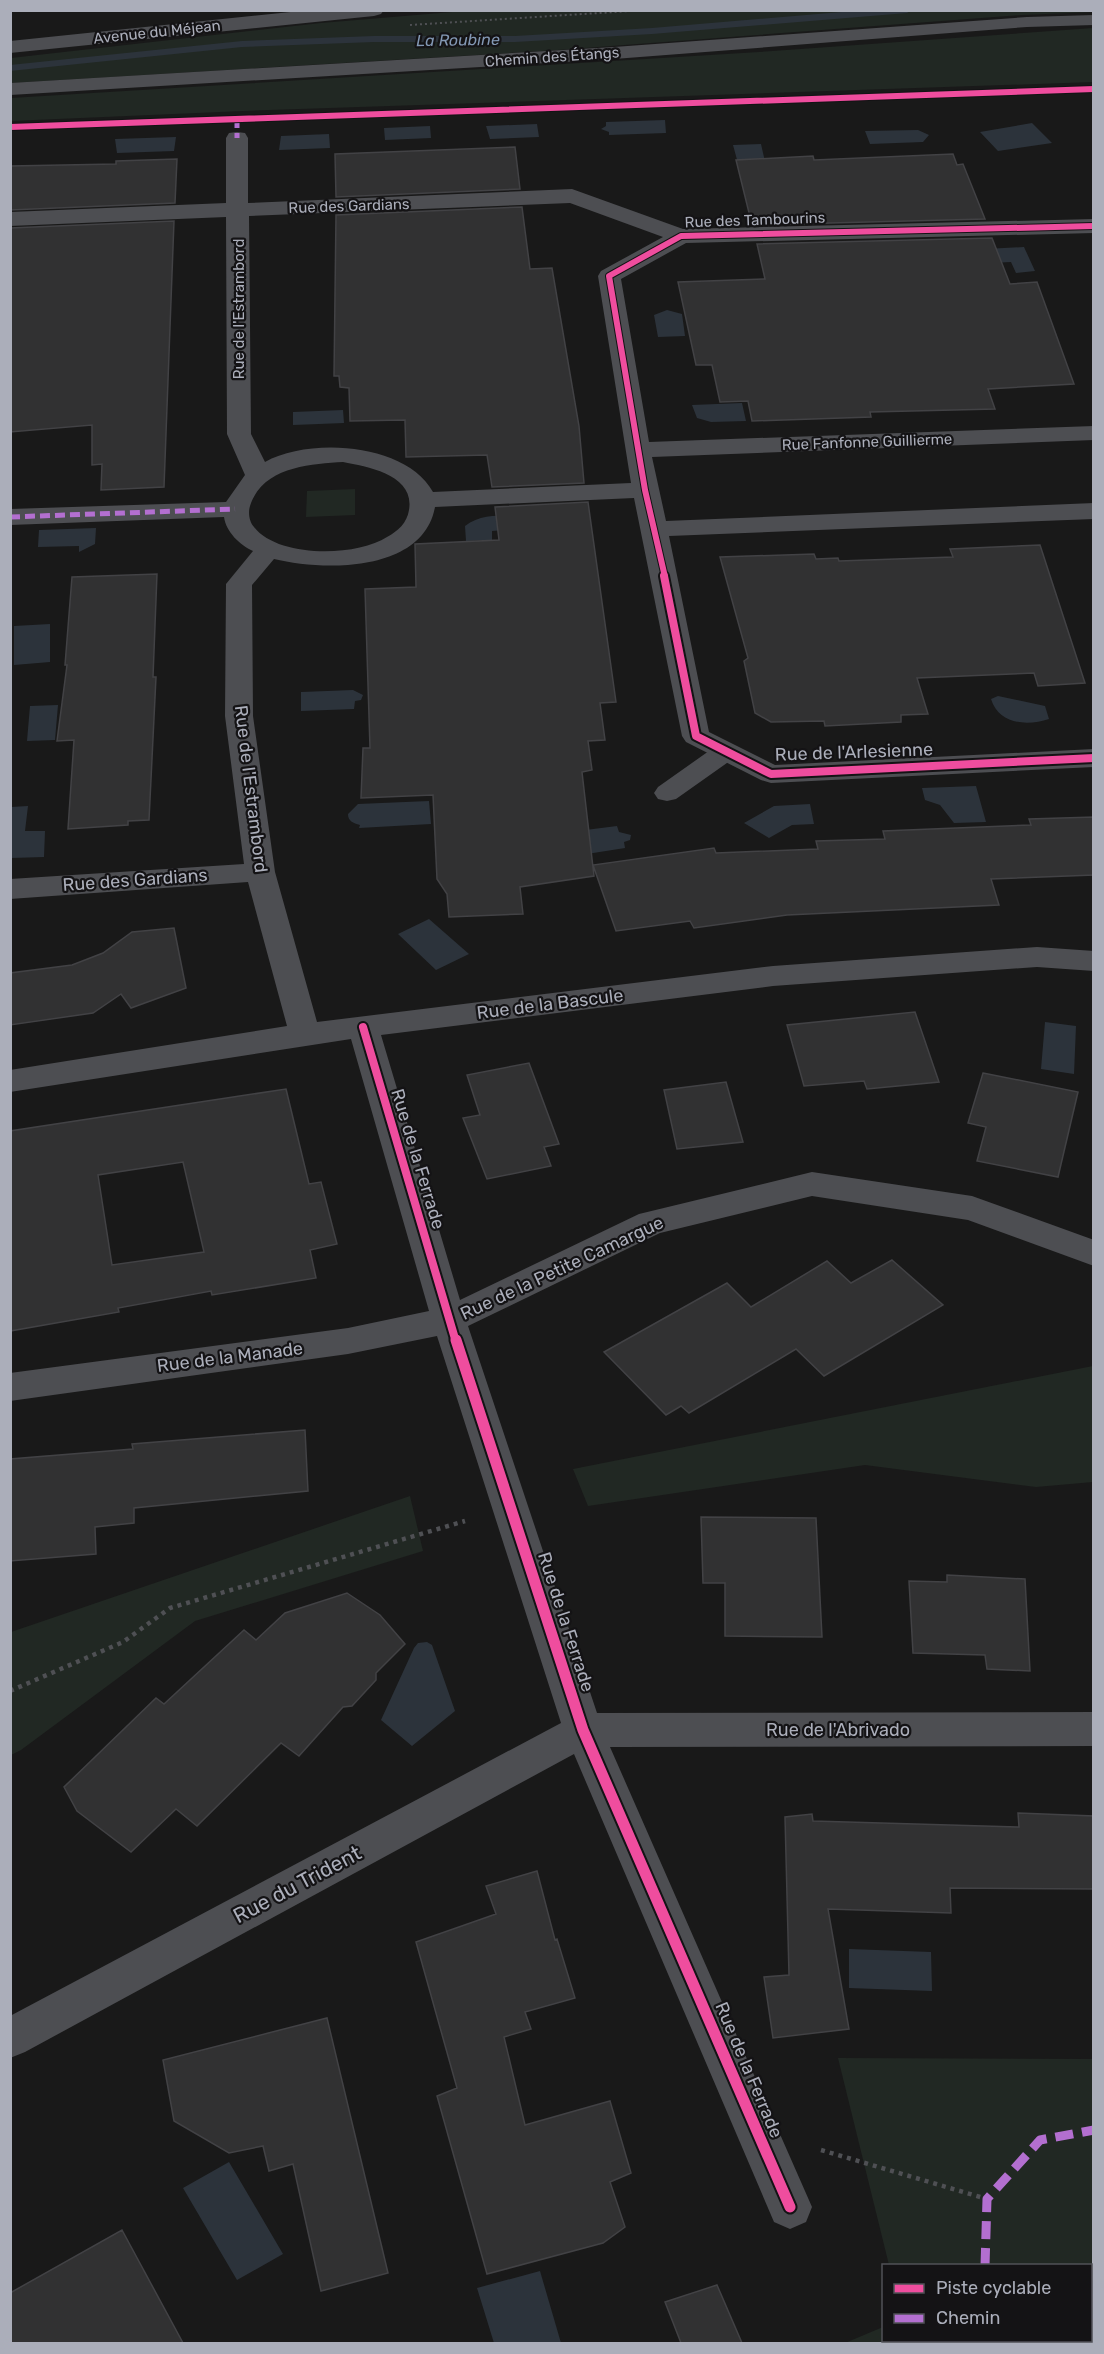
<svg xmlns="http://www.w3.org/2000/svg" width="1104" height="2354" font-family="Rubik,sans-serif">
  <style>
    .green { fill: #212823 }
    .water { fill: #2c333b }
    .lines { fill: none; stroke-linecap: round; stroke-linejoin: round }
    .stream { fill: #2c333b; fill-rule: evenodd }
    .building { fill: #313132; stroke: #424245; stroke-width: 1.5; fill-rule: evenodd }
    .path-far1 { stroke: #4f5054; stroke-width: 2; stroke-dasharray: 2 3; stroke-linecap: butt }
    .path { stroke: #4f5054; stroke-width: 4.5; stroke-dasharray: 4 5; stroke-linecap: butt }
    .lane { fill: #4d4e52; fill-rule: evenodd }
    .street { fill: #4d4e52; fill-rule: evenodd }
    .quiet-far1 { stroke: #b36fd0; stroke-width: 5; stroke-dasharray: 10 5; stroke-linecap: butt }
    .quiet { stroke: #b36fd0; stroke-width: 9; stroke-dasharray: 18 9; stroke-linecap: butt }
    .cycleway-far2-casing { stroke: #141315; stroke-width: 8 }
    .cycleway-far1-casing { stroke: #141315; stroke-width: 12 }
    .cycleway-casing { stroke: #141315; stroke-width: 15 }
    .cycleway-far2 { stroke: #ef4d9e; stroke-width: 6 }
    .cycleway-far1 { stroke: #ef4d9e; stroke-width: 8 }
    .cycleway { stroke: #ef4d9e; stroke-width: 11 }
    .labels { text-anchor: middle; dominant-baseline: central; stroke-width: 4.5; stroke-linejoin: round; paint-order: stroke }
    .far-street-label { font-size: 15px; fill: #abaeba; stroke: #141315 }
    .far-water-label { font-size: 16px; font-style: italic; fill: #8398b4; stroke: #141315 }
    .street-label { font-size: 18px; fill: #abaeba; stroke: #141315 }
    .near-street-label { font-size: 21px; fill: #abaeba; stroke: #141315 }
  </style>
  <rect width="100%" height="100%" fill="#191919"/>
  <!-- green -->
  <path class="green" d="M476,10H1093L1094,12L1022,15L558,50L11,83V58L321,23Z
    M1093,28V82L243,111L11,121V98L759,52Z
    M355,489V515L306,517L307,491Z
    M1093,1366V1482L1036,1487L865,1465L588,1506L573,1469Z
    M410,1496L423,1551L195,1621L21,1750L11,1755V1632Z
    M838,2058L1093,2059V2343H845L883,2327L884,2340H1090V2266L889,2265Z"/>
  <!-- water -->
  <path class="water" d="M665,120L666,133L609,135V132L601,129L606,126V122Z
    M1032,123L1052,143L998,151L980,132Z
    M537,124L539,137L490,139L486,126Z
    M430,126L431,138L385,140L384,128Z
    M918,130L929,135L923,142L870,144L865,131Z
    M329,134L330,148L279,150L281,136Z
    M176,137L174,151L117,153L115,139Z
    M761,144L766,166L739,167L733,145Z
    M1024,247L1035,271L1016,273L1011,262L990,263L985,249Z
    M667,310L682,314L685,336L658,337L654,315Z
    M742,403L746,421L711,422L697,418L692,405Z
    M343,410L344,423L293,425V412Z
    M516,515L518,529L492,531V540L466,541L465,526C480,514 498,516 516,515Z
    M96,528L95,544L79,552V546L38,547L39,530Z
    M50,624V662L14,665V626Z
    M353,690L363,695L361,700L355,701L354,709L301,711V692Z
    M998,696L1045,706L1049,719C1028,726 999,725 991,699Z
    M58,705L55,740L27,741L30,706Z
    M976,786L986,822L954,823L940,805L925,800L922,788Z
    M429,801L431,824L359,828L360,825C353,823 348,821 348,814L358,804Z
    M810,804L814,824L792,825L769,838L744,823L774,806Z
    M28,806L25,831H45L44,857L11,858V807Z
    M617,826L619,832L631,835L630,840L624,842L625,848L555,859L546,835Z
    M429,919L469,954L436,970L398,934Z
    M1045,1022L1076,1026L1074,1074L1041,1069Z
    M427,1642L432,1645L455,1711L412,1746L381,1720L414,1648L418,1643Z
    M849,1949L931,1952L932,1991L849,1988Z
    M229,2162L283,2254L237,2280L183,2188Z
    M540,2271L561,2343H494L477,2288Z"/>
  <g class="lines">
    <!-- stream -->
    <path class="stream" d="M865,10H912L907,13L652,34L515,42H374L242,47L10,71V65L242,41L374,36H515L652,28Z"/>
  </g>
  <!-- building -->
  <path class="building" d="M515,147L520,189L336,197L335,154Z
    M953,154L957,165L963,164L985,219L752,225L736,160L813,156L814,160Z
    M177,159L175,203L10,210V166L116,164V161Z
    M522,207L530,269L552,268L579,426L584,483L492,487L487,455L406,457L405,420L350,421L349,388L340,387L339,376H334L336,215Z
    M174,221L164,487L101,490L102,464L92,465V425L10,432V228Z
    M992,238L1010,284L1037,282L1074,384L988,389L995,409L870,412L871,417L752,421L748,401L720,402L712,365H696L678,282L765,279L757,244Z
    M588,502L616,702L600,703L605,740L588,741L592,770L582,772L594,876L520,887L523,914L449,917L447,894L437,879L433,795L361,798L363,748H370L365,589L416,587L415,544L499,540L495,507Z
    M1040,545L1085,683L1038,686L1034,673L917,678L928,714L901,715V722L825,726L824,721L771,722L755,713L744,661L748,658L720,557L814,554L816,559L838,558L839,561L953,557L950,549Z
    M157,574L153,677H156L149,820L128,821V825L68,829L74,740L57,741L67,665H65L72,577Z
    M1094,817V875L991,879L999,905L787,915L694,928L690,921L616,931L593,865L714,848L716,853L818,849L816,841L885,839L883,831L1031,825L1029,819Z
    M174,928L186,988L131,1008L121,994L93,1013L10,1025V973L72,965L103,953L132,932Z
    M915,1012L939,1082L867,1089L864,1081L804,1086L787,1025Z
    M529,1063L559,1144L544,1147L551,1166L487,1179L463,1118L480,1115L467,1075Z
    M983,1073L1078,1092L1058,1177L977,1161L986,1127L968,1123Z
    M726,1082L743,1142L677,1149L664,1090Z
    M286,1089L309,1184L321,1182L337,1244L310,1250L316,1278L212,1295L211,1291L118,1308L119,1312L10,1331V1131ZM183,1162L204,1252L112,1265L98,1175Z
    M892,1260L943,1305L824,1376L796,1349L689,1413L681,1406L666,1415L604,1352L727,1283L751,1307L827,1261L851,1283Z
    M305,1430L308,1491L134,1508V1523L95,1527L96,1554L10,1561V1459L133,1449L132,1444Z
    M701,1517L816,1518L822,1637L725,1636V1583H703Z
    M947,1575L1025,1579L1030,1671L987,1669L985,1655L913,1653L909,1581L947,1582Z
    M347,1593L380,1615L405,1644L376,1673V1680L352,1706L343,1707L299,1756L281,1743L197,1826L176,1809L131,1852L77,1811L64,1787L156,1698L164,1704L244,1630L256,1640L285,1613Z
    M1018,1813L1094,1816V1889L950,1888L951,1913L828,1909L849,2029L773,2038L764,1977L789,1975L785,1817L812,1814L813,1821L1019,1827Z
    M537,1871L555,1940L557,1939L575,1998L525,2012L531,2029L504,2037L525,2125L610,2101L631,2173L610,2182L625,2227L603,2243L487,2274L437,2096L457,2088L416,1942L496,1914L486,1886Z
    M327,2018L388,2273L321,2291L293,2164L269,2171L263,2146L229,2153L174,2121L163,2060Z
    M122,2230L183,2343H10V2293Z
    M717,2285L742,2343H681L665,2302Z"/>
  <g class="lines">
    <!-- path-far1 -->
    <path class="path-far1" d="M410,25L646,10"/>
    <!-- path -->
    <path class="path" d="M10,1691L123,1642L170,1608L465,1521
      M821,2150L987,2199"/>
    <!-- lane -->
    <path class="lane" d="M1094,15V25L1027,27L614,59L10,95V83L614,47L1027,17Z
      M725,744L734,746L738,752L734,758L676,799L667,801L658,799L654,793L658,787L716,746Z"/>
    <!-- street -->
    <path class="street" d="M310,10H384L381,14L374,16L10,53V41Z
      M237,132L245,133L248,138V203L572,189L683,229L1094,219V233L686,243L621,279L649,442L1094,426V440L652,457L666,521L1094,503V519L669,536L709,732L775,765L1094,749V767L771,783L761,780L686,742L682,736L634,498L435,507C423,573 323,571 274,559L252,585L253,716L275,872L317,1022L773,966L1037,947L1094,951V971L1037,967L773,986L381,1035L460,1300L639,1214L812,1172L972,1196L1094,1240V1266L968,1220L812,1196L660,1233L468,1326L597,1713L1094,1712V1746L610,1747L812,2207L806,2222L790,2229L774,2222L574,1754L25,2052L10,2058V2016L561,1723L437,1336L348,1354L10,1401V1373L348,1328L429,1311L351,1039L10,1092V1070L287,1026L248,882L10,899V879L244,864L225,716L226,584L253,551C240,545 226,532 224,517L10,525V509L226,502L245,475L227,434L226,217L10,226V212L226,203V138L229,133ZM570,203L663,237L601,271L598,276L631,483L433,492C406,443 310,437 265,462L251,434L249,216ZM343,462C369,467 415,475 409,510C407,523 398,531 387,537C356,557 278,558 254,527C249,522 248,512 250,506C262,467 310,464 343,462Z"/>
    <!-- quiet-far1 -->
    <path class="quiet-far1" d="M237,118V138
      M10,517L235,509"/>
    <!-- quiet -->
    <path class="quiet" d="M985,2266L987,2199L1040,2140L1094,2130
      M944,2344L946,2340"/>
    <!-- cycleway-far2 casing -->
    <g class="cycleway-far2-casing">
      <path id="cycleway-far2" d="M10,127L1094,89
        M665,577L645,490L609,276L681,236L1094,226"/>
    </g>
    <!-- cycleway-far1 casing -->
    <g class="cycleway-far1-casing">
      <path id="cycleway-far1" d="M664,576L696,736L771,774L1094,758
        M363,1027L456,1342"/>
    </g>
    <!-- cycleway casing -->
    <g class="cycleway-casing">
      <path id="cycleway" d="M456,1340L583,1730L790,2207"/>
    </g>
    <!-- cycleway-far2 -->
    <use href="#cycleway-far2" class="cycleway-far2"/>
    <!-- cycleway-far1 -->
    <use href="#cycleway-far1" class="cycleway-far1"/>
    <!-- cycleway -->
    <use href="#cycleway" class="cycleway"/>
  </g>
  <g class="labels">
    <!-- far-street labels -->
    <g class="far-street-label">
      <text transform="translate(157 32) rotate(-6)">Avenue du Méjean</text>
      <text transform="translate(552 57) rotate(-4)">Chemin des Étangs</text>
      <text transform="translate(349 206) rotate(-2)">Rue des Gardians</text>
      <text transform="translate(755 220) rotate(-2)">Rue des Tambourins</text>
      <text transform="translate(239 309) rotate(-90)">Rue de l'Estrambord</text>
      <text transform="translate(867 442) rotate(-2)">Rue Fanfonne Guillierme</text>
    </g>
    <!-- far-water labels -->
    <g class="far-water-label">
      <text transform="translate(458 40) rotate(-1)">La Roubine</text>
    </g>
    <!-- street labels -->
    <g class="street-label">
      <text transform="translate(854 752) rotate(-2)">Rue de l'Arlesienne</text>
      <text transform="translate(251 789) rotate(83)">Rue de l'Estrambord</text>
      <text transform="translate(135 880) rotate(-4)">Rue des Gardians</text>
      <text transform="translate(550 1004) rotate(-7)">Rue de la Bascule</text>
      <text transform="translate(418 1159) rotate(73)">Rue de la Ferrade</text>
      <text transform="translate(562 1268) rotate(-25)">Rue de la Petite Camargue</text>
      <text transform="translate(230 1357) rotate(-7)">Rue de la Manade</text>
      <text transform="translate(566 1622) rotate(72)">Rue de la Ferrade</text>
      <text x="838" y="1730">Rue de l'Abrivado</text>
      <text transform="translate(749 2070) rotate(67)">Rue de la Ferrade</text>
    </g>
    <!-- near-street labels -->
    <g class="near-street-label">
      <text transform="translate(297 1884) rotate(-28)">Rue du Trident</text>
    </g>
  </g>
  <!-- border -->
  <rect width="1104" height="2354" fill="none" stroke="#abaeba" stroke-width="24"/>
  <!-- legend -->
  <rect x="882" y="2264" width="210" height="78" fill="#141315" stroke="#505157" stroke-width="1.5"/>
  <rect x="894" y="2284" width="30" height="9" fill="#ef4d9e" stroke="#505157" stroke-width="1.5"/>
  <text x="936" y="2294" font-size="18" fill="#abaeba">Piste cyclable</text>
  <rect x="894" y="2314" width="30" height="9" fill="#b36fd0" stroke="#505157" stroke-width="1.5"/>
  <text x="936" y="2324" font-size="18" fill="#abaeba">Chemin</text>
</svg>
